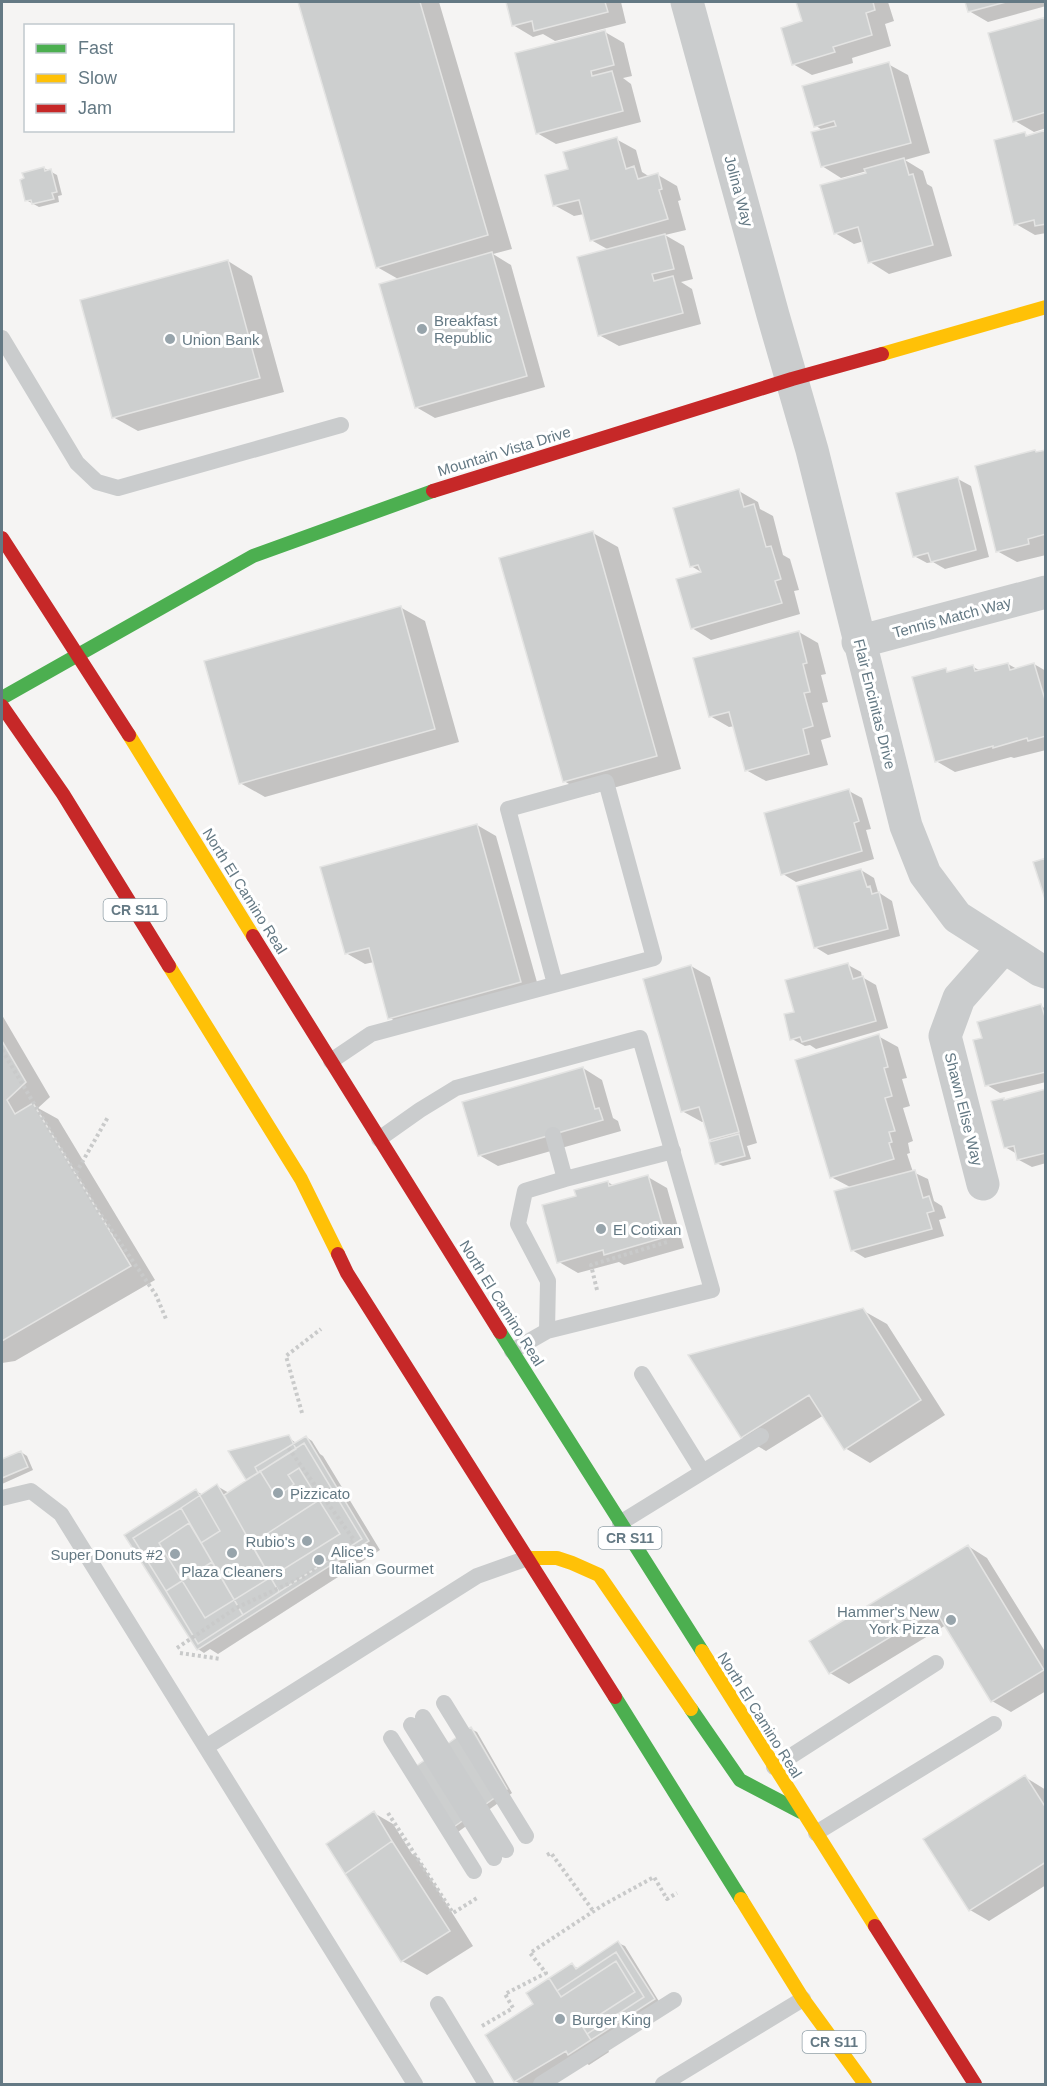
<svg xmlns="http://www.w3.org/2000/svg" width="1047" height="2086" font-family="Helvetica,sans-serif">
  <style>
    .shadow { fill: #0003 }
    .building { fill: #cdcfcf; stroke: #e4e4e3; stroke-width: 1.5 }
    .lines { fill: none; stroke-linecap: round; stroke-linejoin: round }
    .path { stroke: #c9caca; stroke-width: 4; stroke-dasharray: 3 3; stroke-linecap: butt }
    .lane { stroke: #cacccd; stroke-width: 16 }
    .street { stroke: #cacccd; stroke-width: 33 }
    .fast { stroke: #4caf50; stroke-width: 14 }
    .slow { stroke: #ffc107; stroke-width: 14 }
    .jam { stroke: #c62828; stroke-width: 14 }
    .poi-dot { fill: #97a4ab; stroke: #fff; stroke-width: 2 }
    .labels { text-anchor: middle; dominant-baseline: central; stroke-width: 6; stroke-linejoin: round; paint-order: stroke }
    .shield { fill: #fff; stroke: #92a1a9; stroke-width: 1.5 }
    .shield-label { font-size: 14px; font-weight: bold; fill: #647984 }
    .street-label { font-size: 15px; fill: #647984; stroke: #fff }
    .poi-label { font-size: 15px; fill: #647984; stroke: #fff; text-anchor: start }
  </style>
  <rect width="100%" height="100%" fill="#f5f4f3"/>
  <!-- shadow -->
  <path class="shadow" d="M300,2H439L512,249L493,254L511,265L545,387L435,418L416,407L400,280L377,267Z
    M507,2H621L626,23L555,41L543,34L533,37L513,25Z
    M798,2H888L894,21L885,24L891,46L852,58L853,63L812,75L793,64L804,22Z
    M966,2H1046V6L988,22L969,11Z
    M1046,18V128L1034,132L1015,121Z
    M605,32L624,43L632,76L623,78L631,84L641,122L556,144L537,133Z
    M888,64L908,75L930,153L905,160L923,171L927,184L932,187L952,256L889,274L870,262L864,241L854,244L835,233L868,174L867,171L841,178L822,166L824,131L816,126Z
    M1046,132V233L1035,235L1016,224L1025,134L1029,136Z
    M616,139L636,150L642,172L650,177L658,175L677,186L681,200L678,201L686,230L665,235L684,246L693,279L681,282L692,289L701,324L619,346L599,335L609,250L591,240L584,214L574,216L554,205L570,170Z
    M44,168L57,175L62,195L58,196L59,202L39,207L26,200Z
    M228,261L252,276L284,392L138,431L113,417Z
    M1046,451V555L1017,562L997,551L1038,453Z
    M958,479L971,486L989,557L945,569L933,562L927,563L914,556Z
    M739,491L758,502L760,509L773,516L783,555L790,559L799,590L794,591L800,614L711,640L692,628L703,573L691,566Z
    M593,533L618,547L681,769L588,795L564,781Z
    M400,607L425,621L459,742L265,797L240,783Z
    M799,632L818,643L826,674L821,675L828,702L822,703L831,737L821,740L828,765L766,781L746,770L735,726L729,727L710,716Z
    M1008,664L1017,669L1034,664L1046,671V750L1014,758L1011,757L955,772L936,761L945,670L951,673L973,667L981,671Z
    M849,791L862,798L871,829L866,830L874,859L796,882L783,874Z
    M477,825L496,836L540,993L409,1029L390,1018L374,962L365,964L346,953Z
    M861,870L874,878L878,892L892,901L900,936L828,955L815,947Z
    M848,965L861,972L862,977L876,985L888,1028L816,1049L810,1045L805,1046L792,1039L795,1013Z
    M691,966L710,977L757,1143L747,1146L751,1159L723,1166L716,1163L714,1142L710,1140L705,1121L702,1122L682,1111Z
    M1041,1006L1046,1009V1082L1000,1093L987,1085L983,1039Z
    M2,1015L50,1097L38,1108L58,1119L155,1280L15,1361L2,1363Z
    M878,1036L898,1047L907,1078L902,1079L910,1106L903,1108L913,1141L908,1143L910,1153L907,1154L913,1172L928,1179L934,1201L942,1206L946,1218L939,1220L944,1236L865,1258L852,1250V1188L831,1177Z
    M583,1068L602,1080L613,1118L618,1121L621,1131L498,1166L479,1155Z
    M1046,1091V1163L1032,1167L1019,1160L1017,1154L1005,1147L1006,1101Z
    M648,1177L667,1188L684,1248L624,1265L619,1262L578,1273L559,1262L577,1197L608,1182L614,1186Z
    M862,1310L887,1324L945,1415L870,1463L845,1448L824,1415L766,1451L742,1437Z
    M288,1437L296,1443L306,1437L312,1441L320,1454L323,1456L380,1550L218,1654L210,1649L204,1653L198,1649L196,1491L203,1495L217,1486L229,1493L248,1481L230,1451Z
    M21,1452L27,1456L33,1470L2,1484V1461Z
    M968,1546L987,1558L1046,1653V1691L1011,1712L992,1701L946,1625L849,1684L830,1673Z
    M471,1729L477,1732L512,1793L451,1837Z
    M1025,1777L1046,1790V1885L989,1921L970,1910Z
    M374,1813L393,1824L412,1854L417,1857L473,1946L427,1975L402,1961L328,1845Z
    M618,1943L625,1946L660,2003L606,2046L609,2052L589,2065L584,2062L547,2084H521L515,2081L536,2004L528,1993L572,1965L579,1969Z"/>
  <!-- building -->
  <path class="building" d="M298,2H420L488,235L376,268Z
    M506,2H605L608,12L534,31L532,21L512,26Z
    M796,2H873L875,10L866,13L872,35L833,47L835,52L792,65L781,28L802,21Z
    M965,2H1006L968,12Z
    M1046,17V112L1013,122L988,33Z
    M605,30L614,65L591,71L592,76L612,71L623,111L536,134L515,53Z
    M889,62L911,143L821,167L811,132L836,126L834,121L814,127L802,86Z
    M1046,130V224L1035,226L1034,220L1014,225L994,140L1025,132L1026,136Z
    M617,137L626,169L634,166L638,179L658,173L662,189L659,190L668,219L590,241L579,200L553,206L545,175L568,169L563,152Z
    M904,158L909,175L913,174L933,245L868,263L858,227L834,234L820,185L866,173L864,169Z
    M44,167L45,171L51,169L57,192L52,193L54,199L32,204L31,200L25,201L20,180L24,178L22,173Z
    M665,234L674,269L652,274L654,281L673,276L683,313L598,336L577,257Z
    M492,252L527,376L415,408L379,284Z
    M228,260L260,378L112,418L80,300Z
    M1035,450L1036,452L1046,450V534L1028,539L1029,544L996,552L975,466Z
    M958,477L976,550L931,562L928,553L913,557L896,493Z
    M739,489L744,507L754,504L766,547L771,546L781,579L775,581L782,603L691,629L676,579L701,572L698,565L690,567L673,508Z
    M593,531L657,756L563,782L499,558Z
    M401,606L435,729L239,784L204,661Z
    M799,631L807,663L803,664L810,692L804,693L813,726L803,729L809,754L745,771L729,712L709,717L693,658Z
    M1008,663L1010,670L1034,663L1046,703V736L1028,741L1027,738L993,748V746L935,762L912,677L946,668L947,672L973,665L975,671Z
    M849,789L859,821L854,823L862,851L781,875L764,813Z
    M477,824L521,982L388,1019L369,948L345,954L320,867Z
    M1046,858V902L1033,862Z
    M861,869L867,887L870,886L872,894L879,892L888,929L814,948L797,886Z
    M848,963L853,979L863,976L876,1021L802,1042L800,1037L790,1040L784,1014L794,1012L785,980Z
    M691,965L739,1132L709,1140L699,1107L681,1112L643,979Z
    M1041,1004L1046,1020V1072L985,1086L973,1040L982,1038L977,1022Z
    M879,1034L888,1067L884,1068L892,1096L885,1098L895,1131L889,1132L892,1142L889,1143L894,1159L830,1178L795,1060Z
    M2,1041L26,1082L7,1100L15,1114L33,1103L131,1266L2,1341Z
    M583,1067L595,1109L599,1108L603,1120L478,1156L462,1102Z
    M1046,1089V1153L1017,1160L1014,1146L1004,1148L991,1101L1004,1098V1100Z
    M739,1134L745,1156L715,1164L709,1142Z
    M915,1170L923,1198L929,1196L934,1211L927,1213L932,1229L851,1251L834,1191Z
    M648,1175L666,1237L604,1255L603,1250L557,1263L542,1205L576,1196L574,1190L608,1181L609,1186Z
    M863,1308L921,1400L844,1450L809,1395L741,1438L688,1355Z
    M289,1435L296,1449L246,1480L228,1451Z
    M306,1436L369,1541L197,1650L124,1535L196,1489L220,1531L201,1543L189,1523L159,1543L205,1618L340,1534L299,1468L288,1475L294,1484L276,1497L260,1471L258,1473L255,1467Z
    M304,1443L333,1491L251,1544L224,1495Z
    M21,1451L28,1467L2,1478V1459Z
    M217,1484L279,1592L243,1615L181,1508Z
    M333,1491L362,1539L279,1592L251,1544Z
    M181,1508L212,1562L166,1591L133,1538Z
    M968,1545L1044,1670L991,1702L935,1610L829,1674L809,1641Z
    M212,1562L243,1615L198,1644L166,1591Z
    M471,1727L507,1789L444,1834L408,1772Z
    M1025,1775L1046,1808V1862L969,1911L923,1839Z
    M374,1811L392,1841L345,1874L326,1844Z
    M392,1841L450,1931L401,1962L345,1874Z
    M618,1941L655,1999L591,2040L582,2026L635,1992L616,1961L561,1997L549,1978L572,1963L576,1969Z
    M616,1952L644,1997L587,2034L591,2040L568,2055L566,2051L514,2082L485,2035L533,2004L526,1993L549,1978L557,1991Z"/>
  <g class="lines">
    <!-- path -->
    <path class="path" d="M2,1050L95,1206L156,1295L166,1319
      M76,1173L108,1117
      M597,1290L591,1265L667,1242L666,1238
      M302,1413L286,1356L321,1329
      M177,1648L236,1608L305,1576L354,1540L287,1446
      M180,1653L221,1659
      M388,1813L453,1913L477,1898
      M547,1855L551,1853L594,1912
      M482,2026L513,2008L505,1994L546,1973L530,1953L603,1905L654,1877L667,1899L677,1893"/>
    <!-- lane -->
    <path class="lane" d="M2,338L77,463L97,482L118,488L341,425
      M331,1061L371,1034L654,958L606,782L508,809L555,984
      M379,1139L420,1110L456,1088L640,1038L712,1290L547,1331L512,1351
      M565,1179L673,1151
      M547,1331L548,1281L518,1224L525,1191L565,1179L553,1135
      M642,1374L702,1471
      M2,1498L31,1491L61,1514L415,2084
      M620,1523L761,1436
      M444,1703L526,1836
      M423,1717L506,1850
      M411,1725L494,1858
      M391,1738L474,1871
      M206,1747L477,1576L528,1558
      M774,1767L936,1663
      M816,1833L994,1724
      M438,2004L486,2084
      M541,2084L674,2000
      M663,2084L803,1999"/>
    <!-- street -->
    <path class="street" d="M687,2L773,315L812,450L906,826L925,874L957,917L1040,970L1046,972
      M858,642L1046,592
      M983,1184L945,1036L959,998L1004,947"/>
    <!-- fast -->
    <path class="fast" d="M2,698L253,556L433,491
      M500,1332L702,1651
      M615,1697L741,1899
      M691,1709L740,1780L801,1812"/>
    <!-- slow -->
    <path class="slow" d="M882,354L1046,307
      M129,735L253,936
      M169,966L301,1179L338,1254
      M528,1558H557L572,1563L599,1575L691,1709
      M702,1651L875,1926
      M741,1899L803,1999L865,2084"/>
    <!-- jam -->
    <path class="jam" d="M433,491L792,379L882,354
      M2,538L129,735
      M2,706L63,794L169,966
      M253,936L500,1332
      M338,1254L347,1273L615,1697
      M875,1926L975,2084"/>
  </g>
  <!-- markers -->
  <g class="poi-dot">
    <circle cx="422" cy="329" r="6"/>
    <circle cx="170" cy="339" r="6"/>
    <circle cx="601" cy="1229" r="6"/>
    <circle cx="278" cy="1493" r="6"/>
    <circle cx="307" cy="1541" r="6"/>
    <circle cx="232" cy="1553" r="6"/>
    <circle cx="175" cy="1554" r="6"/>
    <circle cx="319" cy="1560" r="6"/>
    <circle cx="951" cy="1620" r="6"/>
    <circle cx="560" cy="2019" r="6"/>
  </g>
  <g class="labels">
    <!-- shield labels -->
    <g class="shield">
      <rect x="103.5" y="899" width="63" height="22" rx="4.5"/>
      <rect x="598.5" y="1527" width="63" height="22" rx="4.5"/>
      <rect x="802.5" y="2031" width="63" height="22" rx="4.5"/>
    </g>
    <g class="shield-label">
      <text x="135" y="910">CR S11</text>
      <text x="630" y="1538">CR S11</text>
      <text x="834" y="2042">CR S11</text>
    </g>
    <!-- street labels -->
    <g class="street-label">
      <text transform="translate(739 191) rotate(75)">Jolina Way</text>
      <text transform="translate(504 451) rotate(-17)">Mountain Vista Drive</text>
      <text transform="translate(952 617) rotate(-15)">Tennis Match Way</text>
      <text transform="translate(875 704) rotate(76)">Flair Encinitas Drive</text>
      <text transform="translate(245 891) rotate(58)">North El Camino Real</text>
      <text transform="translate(964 1109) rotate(76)">Shawn Elise Way</text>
      <text transform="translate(502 1303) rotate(58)">North El Camino Real</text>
      <text transform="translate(760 1715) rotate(58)">North El Camino Real</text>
    </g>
    <!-- poi labels -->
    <g class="poi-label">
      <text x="434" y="320">Breakfast<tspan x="434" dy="17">Republic</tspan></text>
      <text x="182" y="339">Union Bank</text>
      <text x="613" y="1229">El Cotixan</text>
      <text x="290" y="1493">Pizzicato</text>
      <text x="295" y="1541" text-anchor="end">Rubio's</text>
      <text x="331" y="1551">Alice's<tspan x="331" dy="17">Italian Gourmet</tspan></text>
      <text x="163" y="1554" text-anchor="end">Super Donuts #2</text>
      <text x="232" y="1571" text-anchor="middle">Plaza Cleaners</text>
      <text x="939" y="1611" text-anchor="end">Hammer's New<tspan x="939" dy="17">York Pizza</tspan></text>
      <text x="572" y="2019">Burger King</text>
    </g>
  </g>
  <!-- border -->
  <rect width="1047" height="2086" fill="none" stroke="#647984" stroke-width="6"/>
  <!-- legend -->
  <rect x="24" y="24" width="210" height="108" fill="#ffffff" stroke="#c1c9ce" stroke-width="1.5"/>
  <rect x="36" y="44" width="30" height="9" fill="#4caf50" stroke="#c1c9ce" stroke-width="1.5"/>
  <text x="78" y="54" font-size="18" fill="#647984">Fast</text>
  <rect x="36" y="74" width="30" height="9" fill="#ffc107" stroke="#c1c9ce" stroke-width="1.5"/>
  <text x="78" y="84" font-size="18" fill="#647984">Slow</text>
  <rect x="36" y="104" width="30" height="9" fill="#c62828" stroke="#c1c9ce" stroke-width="1.5"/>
  <text x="78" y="114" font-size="18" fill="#647984">Jam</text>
</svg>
